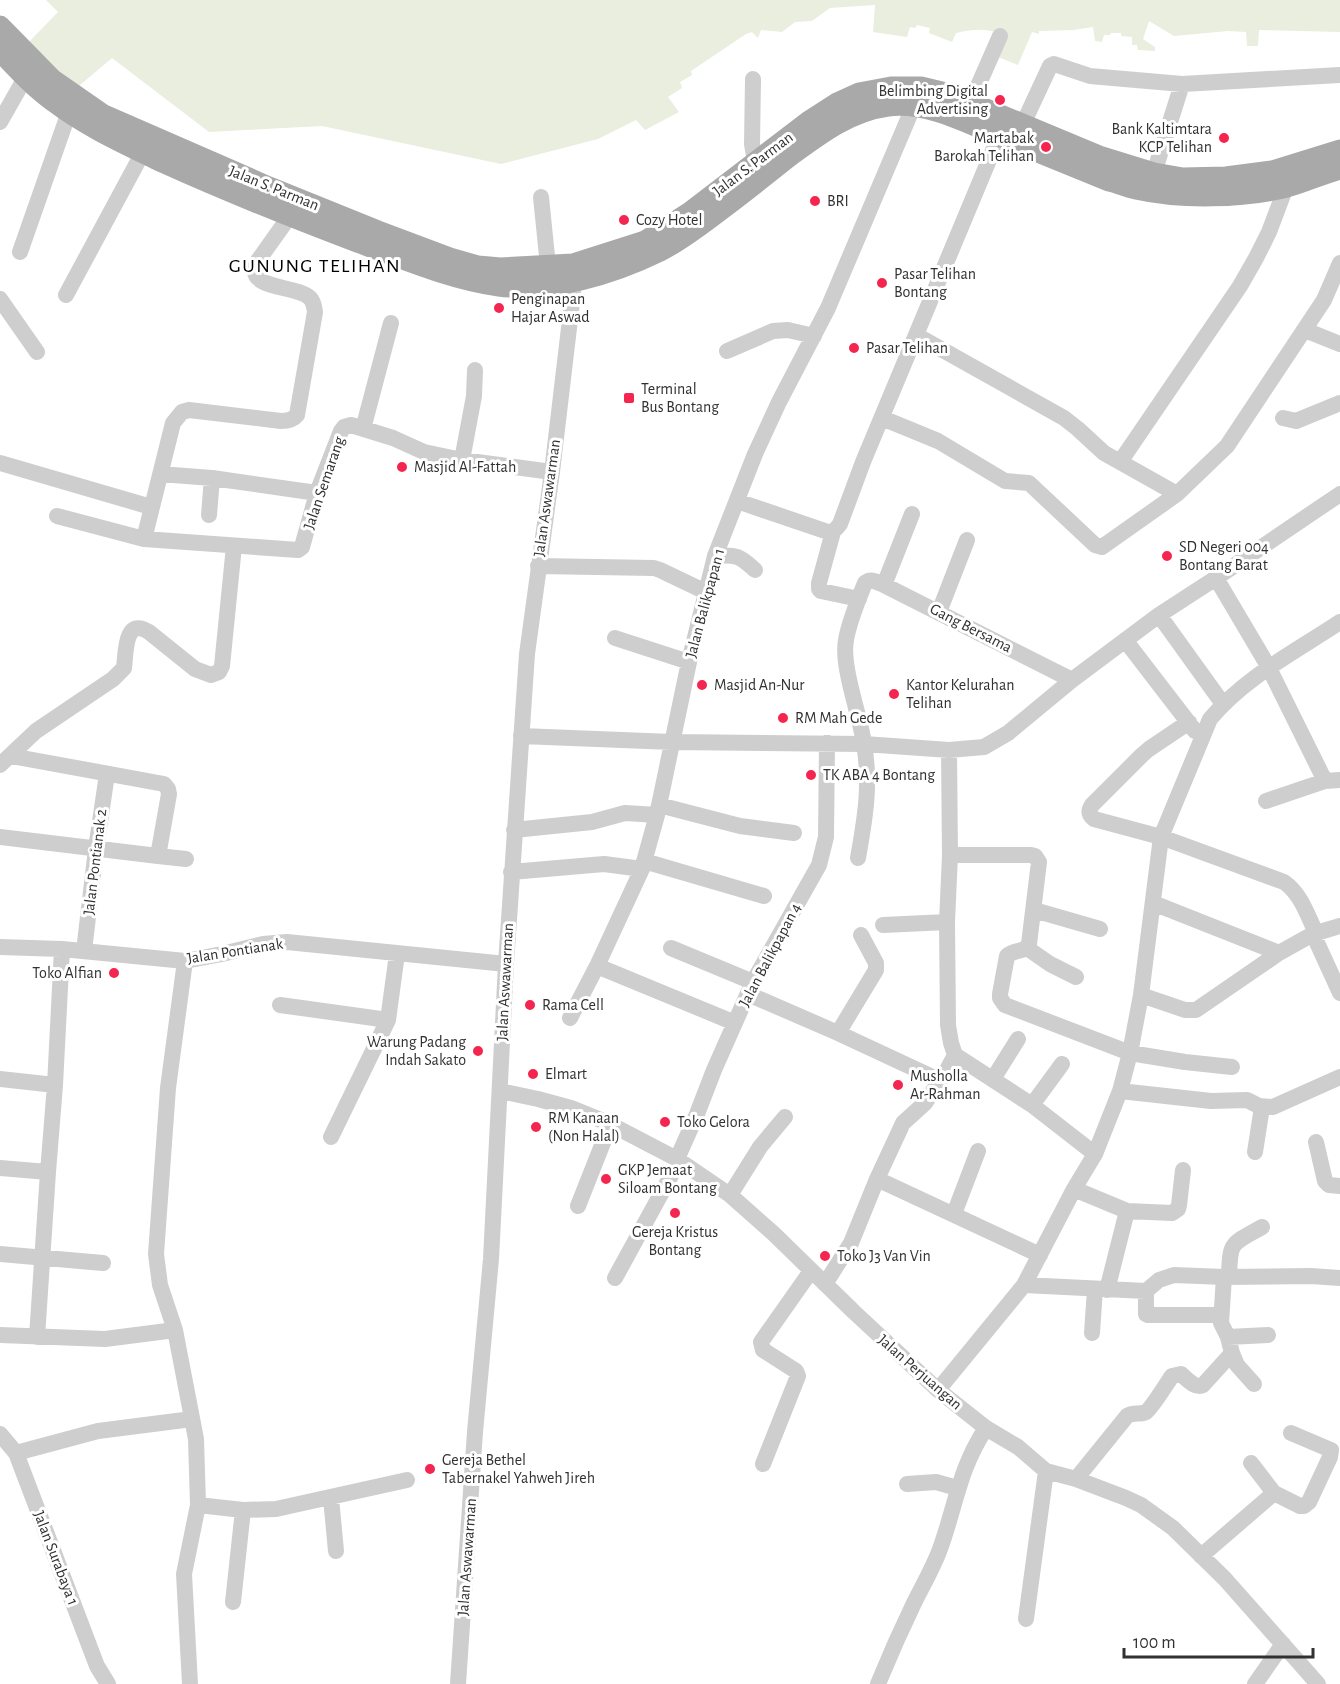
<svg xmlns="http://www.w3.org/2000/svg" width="1340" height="1684" font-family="'Alegreya Sans',sans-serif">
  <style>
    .green { fill: #e9eede }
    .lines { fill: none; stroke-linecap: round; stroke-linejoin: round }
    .minor { stroke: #cecece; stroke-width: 16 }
    .major { stroke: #a9a9a9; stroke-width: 21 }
    .poi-dot { fill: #f42650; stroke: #fff; stroke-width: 2 }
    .labels { text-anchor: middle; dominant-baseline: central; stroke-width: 6; stroke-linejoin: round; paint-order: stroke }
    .poi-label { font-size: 16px; fill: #313131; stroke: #fff; text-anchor: start }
    .street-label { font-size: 16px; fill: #313131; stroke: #fff }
    .quarter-label { font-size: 20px; letter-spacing: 1.5px; fill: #000; stroke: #fff }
  </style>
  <rect width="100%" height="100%" fill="#fff"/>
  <!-- green -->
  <path class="green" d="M46,0H1340V32L1259,30L1258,46H1247L1246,32L1228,31L1174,36L1149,21L1143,39L1155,47V51L1138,50L1137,45H1132V37L1121,36V33H1111L1110,35H1104L1102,42L1095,41L1093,27L1074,30L1039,31V34L1032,32L1018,65L993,55L1001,34C988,28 970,29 956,33L952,42L929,33L930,28L917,25L915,28L910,27L907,37L873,32L875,5L830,8L812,21L795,22L782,32L761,30L758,38L752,32L746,34L691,71L692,75L680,82L682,88L668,97L679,112L645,130L636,120L598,139L501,164L322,126L209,132L112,58L73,91L26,45L58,12Z"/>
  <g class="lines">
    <!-- minor -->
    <path class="minor" d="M753,79L752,144L755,162
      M971,102L1000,36
      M0,122L25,78
      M1023,124L1050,66L1054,64L1090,76L1182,84L1340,75
      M1154,173L1182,84
      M541,197L548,266
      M289,217L257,262C244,291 296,284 310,298C314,302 314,307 315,312L297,415C293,420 288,421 281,421L189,410L182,412L173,423L144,539L298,550L302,547L317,493L341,431L344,427L351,425L393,438L424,452L462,460L552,472
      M20,252L69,112
      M66,295L143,152
      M0,299L37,352
      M1305,330L1340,344
      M916,335L1064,418L1078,429L1104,453L1177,494
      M727,351L773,331L788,330L814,336
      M882,418L938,441L1005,481L1029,483L1095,545L1102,547L1177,494L1227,446L1324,300L1340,263
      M1283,418L1296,421L1340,403
      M363,429L391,323
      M462,460L474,396L475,370
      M1120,462L1240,286L1256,258L1269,232L1286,187
      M0,463L151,507
      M160,474L212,478L317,493
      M737,501L828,532C834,532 836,529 840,524L863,462L999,136
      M209,515L212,478
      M57,516L144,539
      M833,532L819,583V589L821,591L859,599
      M715,556C736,554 740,556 755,570
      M538,566L654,568L660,570L706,592
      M1216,578L1268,666L1325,781
      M884,585L912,514
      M939,612L967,540
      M1159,615L1223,704
      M615,638L689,662
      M1125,640L1195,731
      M1189,722L1149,749L1142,755L1092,805C1088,811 1089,815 1094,819L1161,837L1210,719C1245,677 1295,652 1340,622
      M521,736L672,742L864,744L949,750L984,747L1008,733L1072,680L1159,615L1216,578L1340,494
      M949,750L950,855L947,922L948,1025L951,1043L955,1055L1032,1105L1095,1154
      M0,765L36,731L113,679L124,668C126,654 124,616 149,632L195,669L211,675L219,672L222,666L234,546
      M1266,801L1325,781L1340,780
      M659,805L740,826L794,833
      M514,830L592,822L625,813L657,815
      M0,837L158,856L169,794L168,789L164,784L11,756
      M950,855H1031L1035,856L1039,862L1029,944C1025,953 1014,949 1007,956L1000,994V998L1005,1005L1130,1053L1185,1062L1232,1067
      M158,856L186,859
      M858,858C865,818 871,785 864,744C860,714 841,667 846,640C849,622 858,600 865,583C871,578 877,582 884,585L1072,680
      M644,861L764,896
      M511,872L604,864L642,869
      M1153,903L1279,953L1313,934L1340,926
      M1034,910L1100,929
      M883,925L947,922
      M1313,934L1340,993
      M0,947L62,949L185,961L222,954L263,944L287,942L506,964
      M671,948L753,982
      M1027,948L1050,964L1076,977
      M84,951L96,849L107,774
      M185,961L168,1088L156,1254L160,1285L175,1330L196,1439L198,1505L184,1574L190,1684
      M597,966L735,1023
      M748,994L838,1033L941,1081
      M1141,995L1185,1010H1196L1279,953
      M280,1005L388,1020
      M570,1018L597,966L642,869L657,815L689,662L715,556L755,454L779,402L828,308L914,105
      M838,1033L876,970V963L861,935
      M0,1079L55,1085
      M993,1079L1018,1039
      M500,1091L538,1099L571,1108L608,1123L677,1159L730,1195L774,1234L854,1312L938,1390L986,1428L1018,1447L1046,1471L1076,1479L1126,1498L1141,1505L1173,1528L1225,1579L1318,1684
      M1120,1091L1211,1101L1247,1100L1259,1106L1273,1107L1340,1077
      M1032,1105L1062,1064
      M331,1137L388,1020L397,954
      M1316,1142L1325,1181L1329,1185L1340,1186
      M1255,1152L1262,1107
      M677,1159L697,1114L714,1070L753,982L819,865L826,837L827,743
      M0,1168L48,1172
      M877,1179L1040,1255
      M1074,1189L1127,1211L1172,1213L1178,1209L1179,1205L1183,1170
      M730,1195L760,1147L785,1117
      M578,1206L610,1125
      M954,1214L978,1151
      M0,1254L103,1263
      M1229,1277C1230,1240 1231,1245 1262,1227
      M615,1278L679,1161
      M825,1284L851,1243L877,1179L903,1123L925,1103L935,1088L941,1081L955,1055
      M1024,1285L1146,1291L1159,1280L1174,1275L1224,1277L1311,1276L1340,1278
      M1107,1290L1127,1211
      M1146,1291V1314L1148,1315H1221
      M1092,1333L1095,1289
      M0,1335L105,1339L175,1330
      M37,1337L48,1172L55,1085L62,949
      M1228,1337L1268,1335
      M1232,1353L1237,1365L1254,1384
      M938,1390L1024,1285L1074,1189L1095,1154L1120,1091L1130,1053L1141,995L1161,837L1284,882C1301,894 1307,914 1316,933
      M0,1434L16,1453L97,1666L108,1684
      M16,1453L98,1431L192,1419
      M1251,1463L1274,1493
      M763,1464L798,1376L796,1371L763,1350L761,1342L811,1271
      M1076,1479L1127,1416C1133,1412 1140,1415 1146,1412C1152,1408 1167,1383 1172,1376L1181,1374C1187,1379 1195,1389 1203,1385L1232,1353L1228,1337L1221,1323L1224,1277
      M907,1484L936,1482L957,1488
      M331,1498L336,1551
      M198,1505L243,1510L276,1509L407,1480
      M1201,1556L1274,1493L1300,1506H1304L1309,1502L1330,1457L1331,1450L1291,1433
      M233,1602L243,1510
      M1026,1619L1046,1471
      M458,1684L475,1432L491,1259L506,964L527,654L552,472L573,294L574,270
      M878,1684C889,1657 901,1630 914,1603C923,1585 933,1568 940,1549C956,1505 959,1469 986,1428
      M1255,1684L1283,1644"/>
    <!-- major -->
    <path class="major" d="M0,26L53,80L102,114L269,187L378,231L450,258L478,266L500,268L573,264L645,241L690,212L809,121L837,103L859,93L891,87H921L950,94L1099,156L1154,173L1183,178L1226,177L1272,171L1340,150
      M0,51C17,69 33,87 54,102C87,127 125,144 162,162C226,191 291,217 357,242C401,258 452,280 499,286C551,293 613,274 660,251C682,240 702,224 722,209C745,192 767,174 790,156C820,134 850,111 888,106C929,101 969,124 1006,139C1040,153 1075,167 1109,181C1118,183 1127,187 1136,189C1180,199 1243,198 1287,187C1305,182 1322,174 1340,169"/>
  </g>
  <!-- markers -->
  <g class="poi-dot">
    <circle cx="1000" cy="100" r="6"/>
    <circle cx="1224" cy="138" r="6"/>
    <circle cx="1046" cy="147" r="6"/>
    <circle cx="815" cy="201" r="6"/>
    <circle cx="624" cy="220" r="6"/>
    <circle cx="882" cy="283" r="6"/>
    <circle cx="499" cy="308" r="6"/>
    <circle cx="854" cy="348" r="6"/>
    <rect x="623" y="392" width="12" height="12" rx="3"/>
    <circle cx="402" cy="467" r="6"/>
    <circle cx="1167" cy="556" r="6"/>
    <circle cx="702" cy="685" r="6"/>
    <circle cx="894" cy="694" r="6"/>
    <circle cx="783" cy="718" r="6"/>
    <circle cx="811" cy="775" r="6"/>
    <circle cx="114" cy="973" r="6"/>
    <circle cx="530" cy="1005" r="6"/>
    <circle cx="478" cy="1051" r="6"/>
    <circle cx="533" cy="1074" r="6"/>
    <circle cx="898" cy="1085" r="6"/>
    <circle cx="665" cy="1122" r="6"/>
    <circle cx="536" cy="1127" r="6"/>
    <circle cx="606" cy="1179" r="6"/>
    <circle cx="675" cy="1213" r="6"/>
    <circle cx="825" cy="1256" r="6"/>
    <circle cx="430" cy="1469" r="6"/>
  </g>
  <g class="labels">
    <!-- poi labels -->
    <g class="poi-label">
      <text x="988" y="91" text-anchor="end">Belimbing Digital<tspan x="988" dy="18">Advertising</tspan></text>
      <text x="1212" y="129" text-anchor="end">Bank Kaltimtara<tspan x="1212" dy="18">KCP Telihan</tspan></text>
      <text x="1034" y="138" text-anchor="end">Martabak<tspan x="1034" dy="18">Barokah Telihan</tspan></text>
      <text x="827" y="201">BRI</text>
      <text x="636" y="220">Cozy Hotel</text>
      <text x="894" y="274">Pasar Telihan<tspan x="894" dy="18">Bontang</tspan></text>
      <text x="511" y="299">Penginapan<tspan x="511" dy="18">Hajar Aswad</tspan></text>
      <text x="866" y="348">Pasar Telihan</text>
      <text x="641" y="389">Terminal<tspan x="641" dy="18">Bus Bontang</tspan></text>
      <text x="414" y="467">Masjid Al-Fattah</text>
      <text x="1179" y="547">SD Negeri 004<tspan x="1179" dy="18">Bontang Barat</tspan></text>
      <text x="714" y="685">Masjid An-Nur</text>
      <text x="906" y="685">Kantor Kelurahan<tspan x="906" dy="18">Telihan</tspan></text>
      <text x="795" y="718">RM Mah Gede</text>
      <text x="823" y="775">TK ABA 4 Bontang</text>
      <text x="102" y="973" text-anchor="end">Toko Alfian</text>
      <text x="542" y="1005">Rama Cell</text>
      <text x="466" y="1042" text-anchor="end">Warung Padang<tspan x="466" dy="18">Indah Sakato</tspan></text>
      <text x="545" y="1074">Elmart</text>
      <text x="910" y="1076">Musholla<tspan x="910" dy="18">Ar-Rahman</tspan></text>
      <text x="548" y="1118">RM Kanaan<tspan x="548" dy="18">(Non Halal)</tspan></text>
      <text x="677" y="1122">Toko Gelora</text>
      <text x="618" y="1170">GKP Jemaat<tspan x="618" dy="18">Siloam Bontang</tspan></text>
      <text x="675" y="1232" text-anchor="middle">Gereja Kristus<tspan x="675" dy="18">Bontang</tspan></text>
      <text x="837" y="1256">Toko J3 Van Vin</text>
      <text x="442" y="1460">Gereja Bethel<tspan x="442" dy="18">Tabernakel Yahweh Jireh</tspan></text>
    </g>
    <!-- street labels -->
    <g class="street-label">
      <text transform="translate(753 164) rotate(-37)">Jalan S. Parman</text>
      <text transform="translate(274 188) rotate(22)">Jalan S. Parman</text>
      <text transform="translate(324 483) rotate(-71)">Jalan Semarang</text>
      <text transform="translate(547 498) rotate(-82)">Jalan Aswawarman</text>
      <text transform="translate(705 603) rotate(-75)">Jalan Balikpapan 1</text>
      <text transform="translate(971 628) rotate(27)">Gang Bersama</text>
      <text transform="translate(95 862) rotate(-83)">Jalan Pontianak 2</text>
      <text transform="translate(235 951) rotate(-9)">Jalan Pontianak</text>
      <text transform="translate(770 955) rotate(-62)">Jalan Balikpapan 4</text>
      <text transform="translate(505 982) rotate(-87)">Jalan Aswawarman</text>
      <text transform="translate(920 1372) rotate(41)">Jalan Perjuangan</text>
      <text transform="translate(467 1557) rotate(-86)">Jalan Aswawarman</text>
      <text transform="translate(56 1558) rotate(69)">Jalan Surabaya 1</text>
    </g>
    <!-- quarter labels -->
    <g class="quarter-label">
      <text x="315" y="266">GUNUNG TELIHAN</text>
    </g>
  </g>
  <!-- scale -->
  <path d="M1124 1648v9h189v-9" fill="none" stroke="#313131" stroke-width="3"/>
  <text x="1133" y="1648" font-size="18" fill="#313131" stroke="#ffffff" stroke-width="4.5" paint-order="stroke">100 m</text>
</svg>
